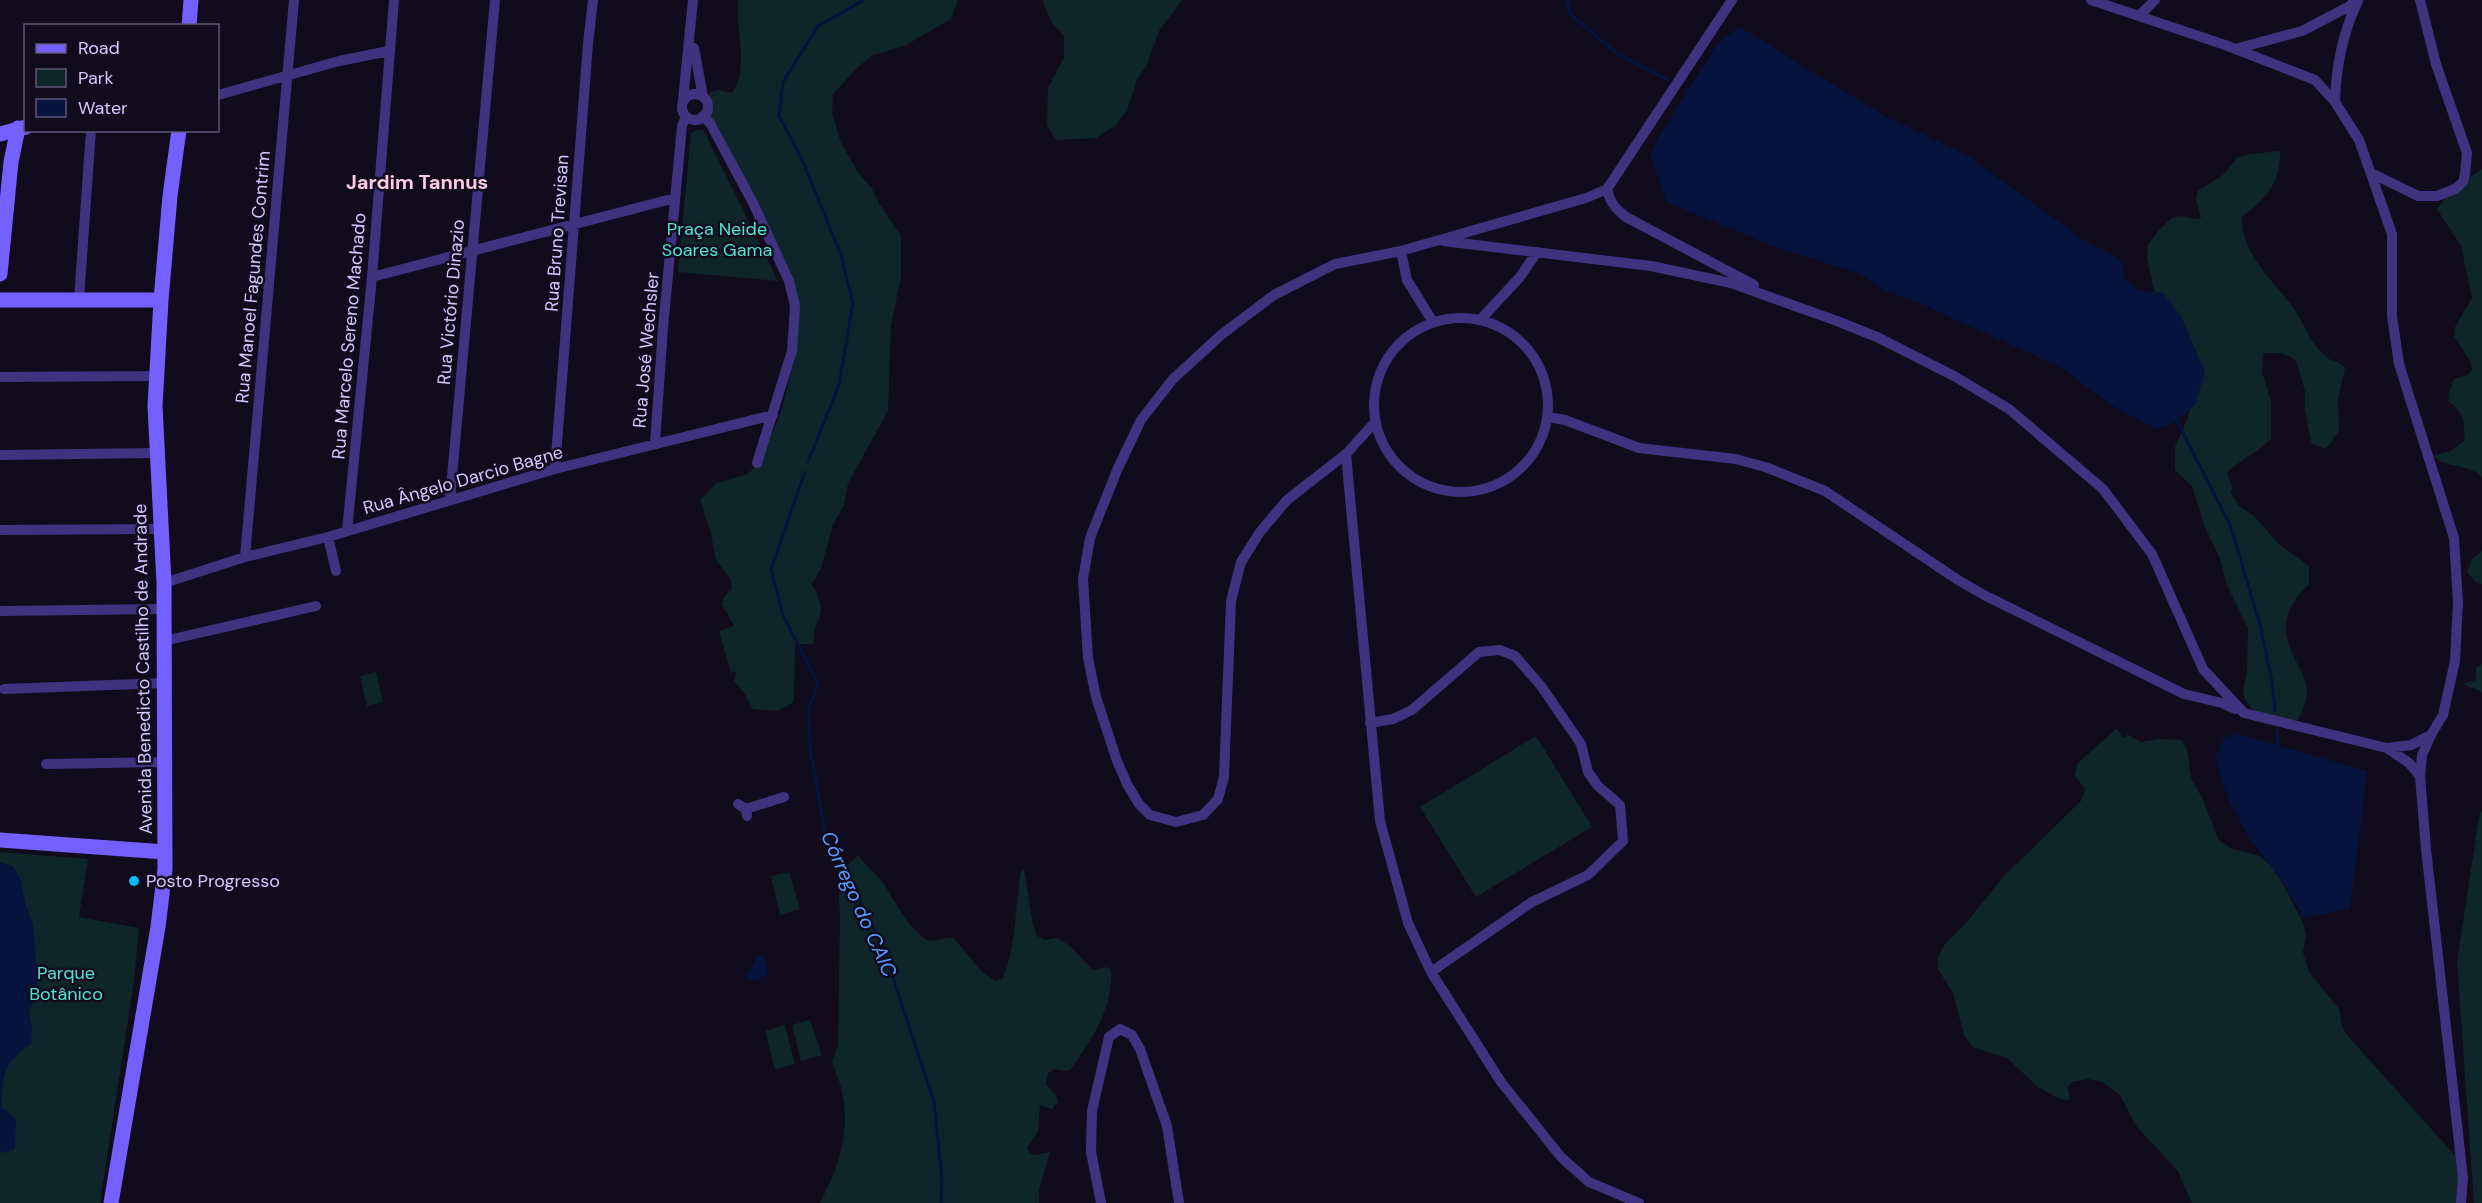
<svg xmlns="http://www.w3.org/2000/svg" width="2482" height="1203" font-family="'DM Sans',sans-serif">
  <style>
    .green { fill: #0e2629 }
    .water { fill: #06133c }
    .lines { fill: none; stroke-linecap: round; stroke-linejoin: round }
    .stream { stroke: #06133c; stroke-width: 3 }
    .street { stroke: #3f3380; stroke-width: 10 }
    .secondary { stroke: #765fff; stroke-width: 15 }
    .poi-dot { fill: #00bdf3; stroke: #110b1e; stroke-width: 2 }
    .labels { text-anchor: middle; dominant-baseline: central; stroke-width: 5; stroke-linejoin: round; paint-order: stroke }
    .park-label { font-size: 18px; fill: #4fe5d1; stroke: #110b1e }
    .street-label { font-size: 18px; fill: #d5c8ff; stroke: #110b1e }
    .poi-label { font-size: 18px; fill: #d5c8ff; stroke: #110b1e; text-anchor: start }
    .neighbourhood-label { font-size: 20px; font-weight: bold; fill: #ffcae5; stroke: #110b1e }
    .water-label { font-size: 20px; font-style: italic; fill: #569cff; stroke: #110b1e }
  </style>
  <rect width="100%" height="100%" fill="#110b1e"/>
  <!-- green -->
  <path class="green" d="M738,0H958L951,19L904,46L873,55L858,67L833,94L832,113L841,143L859,174L871,187L880,205L901,236V276L891,325L888,411L848,483L844,505L833,525L821,568L812,584C832,619 811,616 814,644H795L794,702L778,711L753,709L745,694L734,681L737,671L731,673L719,631L734,626L722,604L724,597L732,589L731,580L716,560L710,530L700,500L717,483L748,474L760,462L781,412L795,357L794,298L776,267L755,196L704,110L705,101L710,92L718,90L732,93C750,69 735,29 738,0Z
    M1042,0H1182L1159,31L1147,64L1137,80L1127,110L1115,126L1096,138L1056,140L1047,125L1048,88L1064,57V36L1052,23Z
    M697,130H703L706,135L778,281L678,272L691,133Z
    M2280,151C2281,184 2266,198 2242,217C2240,252 2274,282 2293,307C2304,323 2311,345 2326,357C2332,363 2340,360 2345,368L2338,399L2339,431L2326,449L2311,443L2305,409V391L2296,360L2281,353H2263L2262,372L2271,402V439C2257,453 2241,459 2227,473L2233,488L2230,491L2239,506L2254,516L2279,544L2309,566V584C2283,609 2279,630 2297,663C2302,673 2307,681 2307,693C2307,703 2300,715 2296,724L2264,716L2252,709L2245,699L2243,692L2247,671L2248,628L2227,585L2220,559L2205,527L2192,486L2175,470V447L2188,417L2195,386L2153,286L2147,259L2148,245L2159,230L2172,218L2180,216L2197,219L2201,218L2196,199L2198,191L2223,175L2237,158L2250,154Z
    M2482,169V477C2468,463 2449,469 2434,457L2435,455L2450,451L2465,441C2464,434 2465,424 2462,417C2454,396 2441,412 2454,379L2467,375L2472,370L2470,361L2454,336L2455,327L2472,298L2461,246L2437,209L2450,191Z
    M2482,551V584L2477,583L2467,572L2472,559Z
    M2482,664V692L2463,684L2476,680V667Z
    M376,672L383,702L367,706L360,676Z
    M2117,728L2123,739L2128,735L2141,742L2160,739L2182,740L2187,750L2191,778L2202,798L2219,840L2230,848L2260,856L2270,865L2282,882L2304,925L2306,936L2303,952L2309,972L2339,1009L2342,1026L2346,1034L2460,1161L2457,1203H2192L2178,1171L2137,1127L2120,1095L2102,1082L2088,1079L2071,1082L2068,1088L2070,1100L2060,1099L2038,1087L2007,1058L1973,1047L1964,1035L1953,993L1938,969V957L1944,945L1966,923L2003,877L2081,801L2085,789L2075,776L2077,764Z
    M1536,736L1592,827L1476,897L1420,807Z
    M2482,810V1203H2474L2457,962L2479,817Z
    M0,852L88,859L79,917L139,928L134,981L100,1203H0Z
    M858,855C864,864 873,871 880,879C894,897 907,929 926,939C934,944 945,936 954,938L982,972L995,981L1003,979C1016,945 1015,908 1021,872L1024,869L1033,925L1037,936L1045,940L1056,938L1069,945L1093,970L1107,967L1111,970C1113,1009 1092,1039 1070,1070L1066,1071L1054,1069L1048,1073L1046,1084L1056,1096L1058,1102L1052,1109L1040,1105L1038,1131L1027,1148L1029,1153L1034,1155L1050,1152L1039,1190V1203H820C839,1166 852,1129 841,1087C839,1078 834,1070 832,1061L838,1046L840,915L838,881L847,865Z
    M789,872L800,909L780,915L771,876Z
    M810,1020L822,1055L801,1061L792,1025Z
    M785,1025L795,1064L775,1069L765,1031Z"/>
  <!-- water -->
  <path class="water" d="M1740,27L1881,114L1968,156L2085,241L2116,256L2122,263L2125,279L2138,290L2163,293L2181,316L2205,372L2195,405L2177,421L2157,429L2111,405L2062,368L1924,305L1883,290L1860,274L1772,246L1667,202L1650,154L1658,138L1718,43Z
    M2238,734L2367,771L2350,909L2304,918L2282,881L2249,838L2228,799L2215,759L2224,738Z
    M0,862L14,867L21,881L26,906L33,923L37,974L36,994L29,1013L32,1028L31,1044C3,1064 2,1074 2,1108L16,1119L15,1149L6,1153L0,1151Z
    M758,955L766,959L768,974L755,982L746,976Z"/>
  <g class="lines">
    <!-- stream -->
    <path class="stream" d="M1567,0L1570,14L1618,54L1668,80
      M1685,89L1688,91
      M2177,421L2230,525L2260,624L2272,682L2275,711
      M808,462L839,385L853,303L841,255L801,157L779,116L783,82L818,26L864,0
      M805,472L771,569L783,615L818,684L809,708L810,749L825,831L883,947L934,1101L942,1180L941,1203
      M2277,731L2278,746"/>
    <!-- street -->
    <path class="street" d="M2091,0L2225,45L2315,80L2335,102L2359,140L2392,234V316L2399,364L2454,538L2458,602L2455,661L2443,715L2431,735L2422,755L2420,776
      M2139,16L2155,0
      M694,48L703,97
      M2235,49L2302,31L2350,6L2355,0
      M682 107a13 13 0 1 1 26 0a13 13 0 1 1-26 0Z
      M218,95L339,61L389,51
      M683,100L693,0
      M2335,102C2336,66 2342,34 2358,1
      M703,116L710,123L753,203L789,281L795,306L792,351L757,463
      M2371,173L2418,196H2437L2455,189L2463,182L2465,174L2467,153L2436,64L2420,0
      M1607,189C1610,203 1616,209 1626,217L1754,285
      M1443,241L1651,266L1731,283L1837,321L1877,337L1954,376L2009,409L2103,489L2152,554L2203,669L2244,713L2387,748L2409,763L2420,776L2426,849L2463,1178L2461,1203
      M1401,251L1407,280L1433,322
      M372,277L675,198
      M79,299L91,130
      M1374 405a87 87 0 1 1 174 0a87 87 0 1 1-174 0Z
      M1480,320L1520,277L1537,252
      M0,377L156,376
      M1548,417L1565,420L1639,448L1736,459L1768,468L1825,491L1958,580L1984,595L2184,694L2222,703L2235,709
      M1375,422L1346,454L1287,500L1260,532L1241,562L1231,601L1224,777L1218,799L1203,815L1176,822L1150,815L1139,804L1127,784L1117,761L1096,697L1088,658L1083,579L1090,538L1118,468L1141,420L1173,379L1221,335L1274,295L1335,264L1401,251L1586,198L1607,189L1732,0
      M655,443L663,328L682,126L686,117
      M1346,454L1380,821L1408,923L1431,972
      M0,455L156,453
      M555,469L588,44L593,0
      M450,499L495,0
      M0,530L161,529
      M347,531L372,277L394,0
      M328,537L336,571
      M245,557L294,0
      M164,583L245,557L328,537L555,469L773,415
      M0,611L164,609
      M164,641L316,606
      M4,689L164,683
      M1370,723L1393,719L1412,710L1479,652L1500,650L1515,656L1541,686L1581,744L1588,772L1598,786L1620,805L1623,841L1588,875L1532,902L1431,972L1501,1082L1561,1157L1589,1182L1639,1203
      M2387,748L2411,745L2431,735
      M46,764L165,762
      M738,804L746,809L747,816
      M746,809L784,797
      M1101,1203L1091,1152L1092,1111L1109,1037L1120,1029L1132,1035L1140,1049L1167,1126L1179,1203"/>
    <!-- secondary -->
    <path class="secondary" d="M189,26L191,0
      M0,134L26,127
      M0,274L11,162L18,128
      M0,300H161
      M0,840L165,852
      M111,1203L158,927L165,869L164,583L155,406L161,300L170,196L179,130"/>
  </g>
  <!-- markers -->
  <circle class="poi-dot" cx="134" cy="881" r="6"/>
  <g class="labels">
    <!-- park labels -->
    <g class="park-label">
      <text x="717" y="229">Praça Neide<tspan x="717" dy="21">Soares Gama</tspan></text>
      <text x="66" y="973">Parque<tspan x="66" dy="21">Botânico</tspan></text>
    </g>
    <!-- street labels -->
    <g class="street-label">
      <text transform="translate(557 233) rotate(-86)">Rua Bruno Trevisan</text>
      <text transform="translate(253 277) rotate(-85)">Rua Manoel Fagundes Contrim</text>
      <text transform="translate(451 302) rotate(-85)">Rua Victório Dinazio</text>
      <text transform="translate(349 336) rotate(-85)">Rua Marcelo Sereno Machado</text>
      <text transform="translate(646 350) rotate(-85)">Rua José Wechsler</text>
      <text transform="translate(463 480) rotate(-16)">Rua Ângelo Darcio Bagne</text>
      <text transform="translate(143 669) rotate(-91)">Avenida Benedicto Castilho de Andrade</text>
    </g>
    <!-- poi labels -->
    <g class="poi-label">
      <text x="146" y="881">Posto Progresso</text>
    </g>
    <!-- neighbourhood labels -->
    <g class="neighbourhood-label">
      <text x="417" y="182">Jardim Tannus</text>
    </g>
    <!-- water labels -->
    <g class="water-label">
      <text transform="translate(859 904) rotate(66)">Córrego do CAIC</text>
    </g>
  </g>
  <!-- legend -->
  <rect x="24" y="24" width="195" height="108" fill="#110b1e" stroke="#5f5778" stroke-width="1.5"/>
  <rect x="36" y="44" width="30" height="9" fill="#765fff" stroke="#5f5778" stroke-width="1.5"/>
  <text x="78" y="54" font-size="18" fill="#d5c8ff">Road</text>
  <rect x="36" y="69" width="30" height="18" fill="#0e2629" stroke="#5f5778" stroke-width="1.5"/>
  <text x="78" y="84" font-size="18" fill="#d5c8ff">Park</text>
  <rect x="36" y="99" width="30" height="18" fill="#06133c" stroke="#5f5778" stroke-width="1.5"/>
  <text x="78" y="114" font-size="18" fill="#d5c8ff">Water</text>
</svg>
